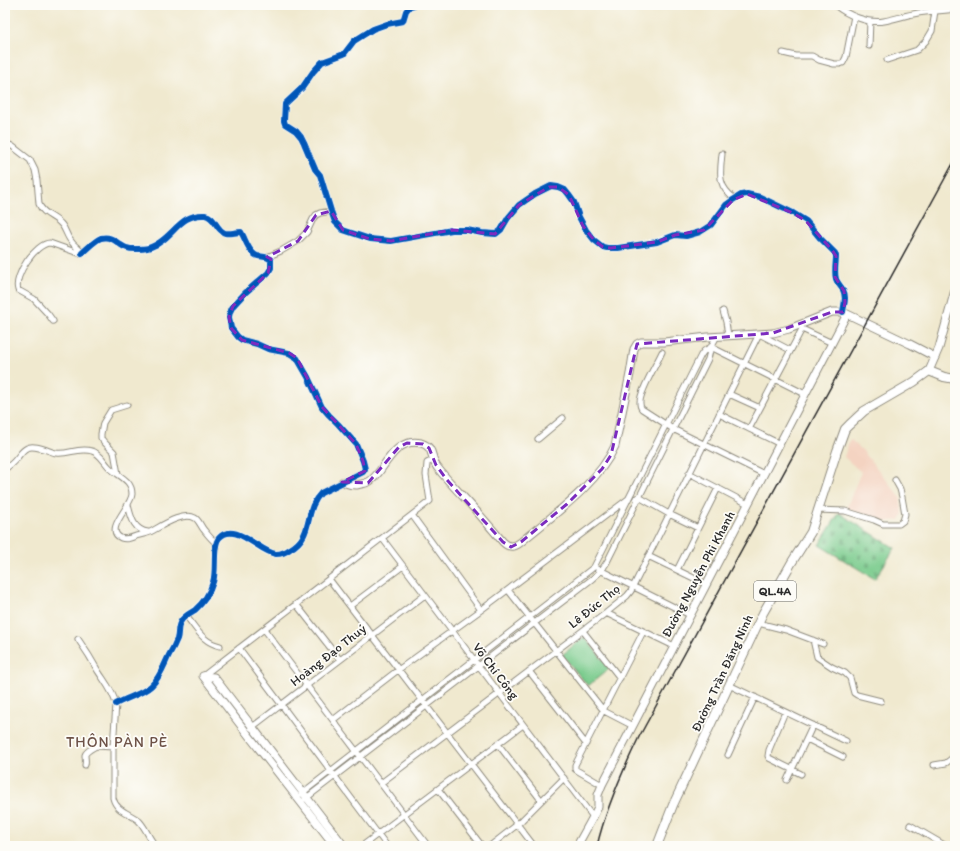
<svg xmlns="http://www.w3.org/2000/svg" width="960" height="851" font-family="Itim,sans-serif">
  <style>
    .built { fill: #f4d3c1 }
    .cemetery { fill: url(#cemetery-stones); stroke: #527b5c }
    .garden { fill: #79cb8c; stroke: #527b5c }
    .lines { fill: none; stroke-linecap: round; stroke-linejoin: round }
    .minor-casing { stroke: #8e8a7d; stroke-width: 7 }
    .tertiary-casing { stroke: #8e8a7d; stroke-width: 9 }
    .secondary-casing { stroke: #8e8a7d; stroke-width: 9 }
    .primary-casing { stroke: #8e8a7d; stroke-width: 10 }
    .minor { stroke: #fff; stroke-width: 5 }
    .tertiary { stroke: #fff; stroke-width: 7 }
    .secondary { stroke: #fff; stroke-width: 7 }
    .primary { stroke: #fff; stroke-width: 8 }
    .rail { stroke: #2b2b2b; stroke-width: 1.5 }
    .cycleway-casing { stroke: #fdfcf7; stroke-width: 8 }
    .cycleway { stroke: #0057b8; stroke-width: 6 }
    .marked { fill: none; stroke: #7b2cbf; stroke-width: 3; stroke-dasharray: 8 5; stroke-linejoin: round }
    .labels { text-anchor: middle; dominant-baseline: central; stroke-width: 3.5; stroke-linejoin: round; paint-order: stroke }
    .shield { fill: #fdfcf7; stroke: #6a6a68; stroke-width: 1 }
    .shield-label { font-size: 12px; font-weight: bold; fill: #2b2b2b }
    .street-label { font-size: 13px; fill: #2b2b2b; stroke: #fdfcf7 }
    .quarter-label { font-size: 15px; letter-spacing: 1px; fill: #6d5247; stroke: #fdfcf7 }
  </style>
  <defs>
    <pattern id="cemetery-stones" width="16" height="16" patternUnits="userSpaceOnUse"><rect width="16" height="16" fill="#79cb8c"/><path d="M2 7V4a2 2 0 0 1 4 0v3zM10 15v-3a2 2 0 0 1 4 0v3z" fill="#69ae79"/></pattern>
  </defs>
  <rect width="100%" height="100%" fill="#fdfcf7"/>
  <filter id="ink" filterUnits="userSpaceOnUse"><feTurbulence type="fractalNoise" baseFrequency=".025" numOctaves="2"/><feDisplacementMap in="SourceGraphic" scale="8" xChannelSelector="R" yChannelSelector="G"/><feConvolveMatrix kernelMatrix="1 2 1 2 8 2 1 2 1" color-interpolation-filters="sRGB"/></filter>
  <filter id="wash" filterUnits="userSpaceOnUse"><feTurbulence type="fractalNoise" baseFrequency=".012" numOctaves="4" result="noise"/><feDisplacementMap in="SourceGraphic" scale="16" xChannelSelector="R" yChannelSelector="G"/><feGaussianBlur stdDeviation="0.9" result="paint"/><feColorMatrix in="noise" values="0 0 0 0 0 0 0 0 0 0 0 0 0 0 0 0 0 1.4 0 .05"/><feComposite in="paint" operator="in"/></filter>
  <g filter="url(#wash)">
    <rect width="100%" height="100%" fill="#f0e9cf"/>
    <!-- built -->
    <path class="built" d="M850,439L863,451L900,497L903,513L902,516L900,520L882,522L846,509L861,472L844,457Z"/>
    <!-- cemetery -->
    <path class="cemetery" d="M839,513L895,548L875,579L819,545Z"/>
    <!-- garden -->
    <path class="garden" d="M584,637L610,668L588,686L562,655Z"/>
  </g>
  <g filter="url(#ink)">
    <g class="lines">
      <!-- minor casing -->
      <g class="minor-casing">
        <path id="minor" d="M414,5L410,6L406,11L403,21L387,24L373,29L354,41L344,54L322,62L313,72L302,88L285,104L284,121L285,124L296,131L301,137L304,143L315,169L320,175L331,211L335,222L343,230L370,239L391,241L452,230H467L482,233L496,234L501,230L508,218L519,205L535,194L551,186L558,187L565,190L569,195L574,202L579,217L586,230L594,240L603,247L607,248H618L657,242L675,235L686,236L700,232L711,225L726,205L733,200L741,195L747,194L760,197L793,213L806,221L820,238L835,253L836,256C836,263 834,272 836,279C837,283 841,286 843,290C847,297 844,304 843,312
          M835,5C847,15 868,24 884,21C895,19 906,15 918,13C930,11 943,11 955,9
          M869,46L870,21
          M783,53L796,56H812L819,60L834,64H840L843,63L846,57L854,16
          M887,60L917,50L926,41L932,31L935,11
          M5,143L12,146L30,160L35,170L37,180L39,204C43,215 55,216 62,225C66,230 67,237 71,241C74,246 79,248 82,253
          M722,154C720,174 717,186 735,199
          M82,253C88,248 94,241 101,238C113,235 118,245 127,248C132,250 146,249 151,247C173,239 179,213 205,215C215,216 216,230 225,233C231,234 235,232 241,232C245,238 247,248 254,254C259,259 265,254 271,260V268L268,273L245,293L233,306L230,312L229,317L231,328L238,337L242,340L257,344L268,349L289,353L297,358L308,377L322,407L329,415L338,424L356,444L363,461L365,469L363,472L321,493C303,511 315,535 290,549C286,552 281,554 276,554C260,553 235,520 219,538C212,546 217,571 213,582C210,592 203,603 195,610C190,613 184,616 181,621C177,626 179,633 177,639C175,644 172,650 169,655C164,665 160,678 151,686C141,695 127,697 116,704
          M267,257L281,251L298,241L307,232L313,219L316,215L320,213L331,211
          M723,311L726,322L728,336
          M53,321L48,314L34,299L18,290C13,276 36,243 50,243L78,253H82
          M711,347L805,394
          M662,352C657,363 639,393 640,403C640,406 640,407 642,409L673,429L764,474
          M729,394L760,408
          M719,414L780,444
          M749,429L802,329L832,343
          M538,439L563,418
          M5,469C9,466 13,463 16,459C19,456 22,450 27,448C34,444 48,451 56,453C68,455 78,447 92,451C100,453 104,462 109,467C117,476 132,479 132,494C132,506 103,530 121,538C126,540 131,538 136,536C140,535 145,534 150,532C160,527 183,511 195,518C199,520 201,527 204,530C208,535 211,539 216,543
          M689,473L748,504
          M118,474L114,452L104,442L101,438V434L103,423L111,410L127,405
          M636,498L639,497L669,514L698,528
          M128,505C131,516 133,530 148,532
          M817,510L845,511L874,520L883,524H899L903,521L905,514L902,497L900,489L895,480
          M412,515L481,610
          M382,538L500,694L593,817
          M648,556L706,584
          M598,569L690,615
          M677,570L718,488
          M329,579L534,846
          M508,590L604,711L633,726
          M296,604L340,660
          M350,606L403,566
          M606,613L674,646
          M186,616C197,629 202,642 220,646
          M758,623L786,630L823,644
          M264,629L428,846
          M583,631L620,678
          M78,639C85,649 92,660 98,671C105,682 113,691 116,704L113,747V798C116,811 129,813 138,820C146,827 148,838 156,846
          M813,640L817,657L832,667L845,673L850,678L854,693L857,695L881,701
          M239,648L387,846
          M529,671L586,744
          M203,676L430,501L426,475L427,463L433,460
          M729,685L846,741
          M785,712L769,750L768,756L769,758L801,774
          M333,720L398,670L481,610L628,499
          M251,728L425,595
          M807,739L843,757
          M498,744L541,800
          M728,755L755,697
          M85,765C86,761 85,758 85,755C86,751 93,748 96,746L113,747
          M934,765L946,763L955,756
          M787,780L813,725
          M381,783L606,613L627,596L631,591L759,334L790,350
          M602,785L578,771L575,769V765L643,632
          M438,789L482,846
          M301,794L474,660L553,599L594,567L701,355L704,351L711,347
          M305,799L592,579L601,571L607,562L708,359L711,347L717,336
          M910,825L946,846
          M362,846L523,725
          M490,846L518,824L564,778"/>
      </g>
      <!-- tertiary casing -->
      <g class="tertiary-casing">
        <path id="tertiary" d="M342,482C347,484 351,485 357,485C360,484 365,484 368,482C373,480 376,475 379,472C389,458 400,438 421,443C435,447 430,458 437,467C447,480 458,491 469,503C481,516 492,529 503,542C509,548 515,547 521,542C553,515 598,484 615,446L630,374L634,349L637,344L641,342H664L708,337L773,333L789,329L832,312H843L910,344L935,357
          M203,676L214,677L344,846
          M203,676L246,732L335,846
          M577,846L593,817L598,807V795L602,785L847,314"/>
      </g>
      <!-- secondary casing -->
      <g class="secondary-casing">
        <path id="secondary" d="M929,371L939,348L955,290"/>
      </g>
      <!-- primary casing -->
      <g class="primary-casing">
        <path id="primary" d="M657,846L673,805L763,613L792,562L811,532L837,451L845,429L849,425L864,411L914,382L929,371L944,377L955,379"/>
      </g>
      <!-- minor -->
      <use href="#minor" class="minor"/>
      <!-- tertiary -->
      <use href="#tertiary" class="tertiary"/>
      <!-- secondary -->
      <use href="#secondary" class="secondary"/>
      <!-- primary -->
      <use href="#primary" class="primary"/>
      <!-- rail -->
      <path class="rail" d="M597,846C606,808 622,772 639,737L955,160"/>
      <!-- cycleway casing -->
      <g class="cycleway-casing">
        <path id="cycleway" d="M414,5L410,6L406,11L403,21L387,24L373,29L354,41L344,54L322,62L313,72L302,88L285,104L284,121L285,124L296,131L301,137L304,143L315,169L320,175L331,211L335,222L343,230L370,239L391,241L452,230H467L482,233L496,234L501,230L508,218L519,205L535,194L551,186L558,187L565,190L569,195L574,202L579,217L586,230L594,240L603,247L607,248H618L657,242L675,235L686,236L700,232L711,225L726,205L733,200L741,195L747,194L760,197L793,213L806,221L820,238L835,253L836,256C836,263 834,272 836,279C837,283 841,286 843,290C847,297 844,304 843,312
          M82,253C88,248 94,241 101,238C113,235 118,245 127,248C132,250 146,249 151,247C173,239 179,213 205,215C215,216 216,230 225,233C231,234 235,232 241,232C245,238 247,248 254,254C259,259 265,254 271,260V268L268,273L245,293L233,306L230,312L229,317L231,328L238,337L242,340L257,344L268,349L289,353L297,358L308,377L322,407L329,415L338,424L356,444L363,461L365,469L363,472L321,493C303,511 315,535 290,549C286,552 281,554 276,554C260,553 235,520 219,538C212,546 217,571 213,582C210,592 203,603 195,610C190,613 184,616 181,621C177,626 179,633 177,639C175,644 172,650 169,655C164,665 160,678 151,686C141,695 127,697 116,704"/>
      </g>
      <!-- cycleway -->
      <use href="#cycleway" class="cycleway"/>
    </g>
  </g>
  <!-- marked area -->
  <path class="marked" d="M549,187H558L569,195L583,226L594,240L603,247L611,248L657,242L675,235L704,230L733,200L747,194L793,213L806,221L832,250L836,256L835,277L844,291L845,302L843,312H832L773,333L637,344L611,455L602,469L567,504L521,542L511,547L503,542L447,480L436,465L429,448L423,444L407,443L399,447L368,483L342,482L365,471L363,461L356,444L322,407L297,358L289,353L242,340L231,328L229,317L233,306L268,273L271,259L267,257L298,241L316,215L331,211L343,230L370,239L391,241L452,230L495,234L519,205Z"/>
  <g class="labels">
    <!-- shield labels -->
    <rect class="shield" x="754" y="581" width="42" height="20" rx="3"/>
    <g class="shield-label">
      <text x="775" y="591">QL.4A</text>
    </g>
    <!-- street labels -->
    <g class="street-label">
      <text transform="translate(698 574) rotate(-62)">Đường Nguyễn Phi Khanh</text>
      <text transform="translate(594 606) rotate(-39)">Lê Đức Thọ</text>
      <text transform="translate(328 655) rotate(-38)">Hoàng Đạo Thuý</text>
      <text transform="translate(496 671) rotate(53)">Võ Chí Công</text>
      <text transform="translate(722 673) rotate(-65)">Đường Trần Đăng Ninh</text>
    </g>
    <!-- quarter labels -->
    <g class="quarter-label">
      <text x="117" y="742">THÔN PÀN PÈ</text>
    </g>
  </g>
  <!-- margin -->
  <rect width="960" height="851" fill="none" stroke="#fdfcf7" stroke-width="20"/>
</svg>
